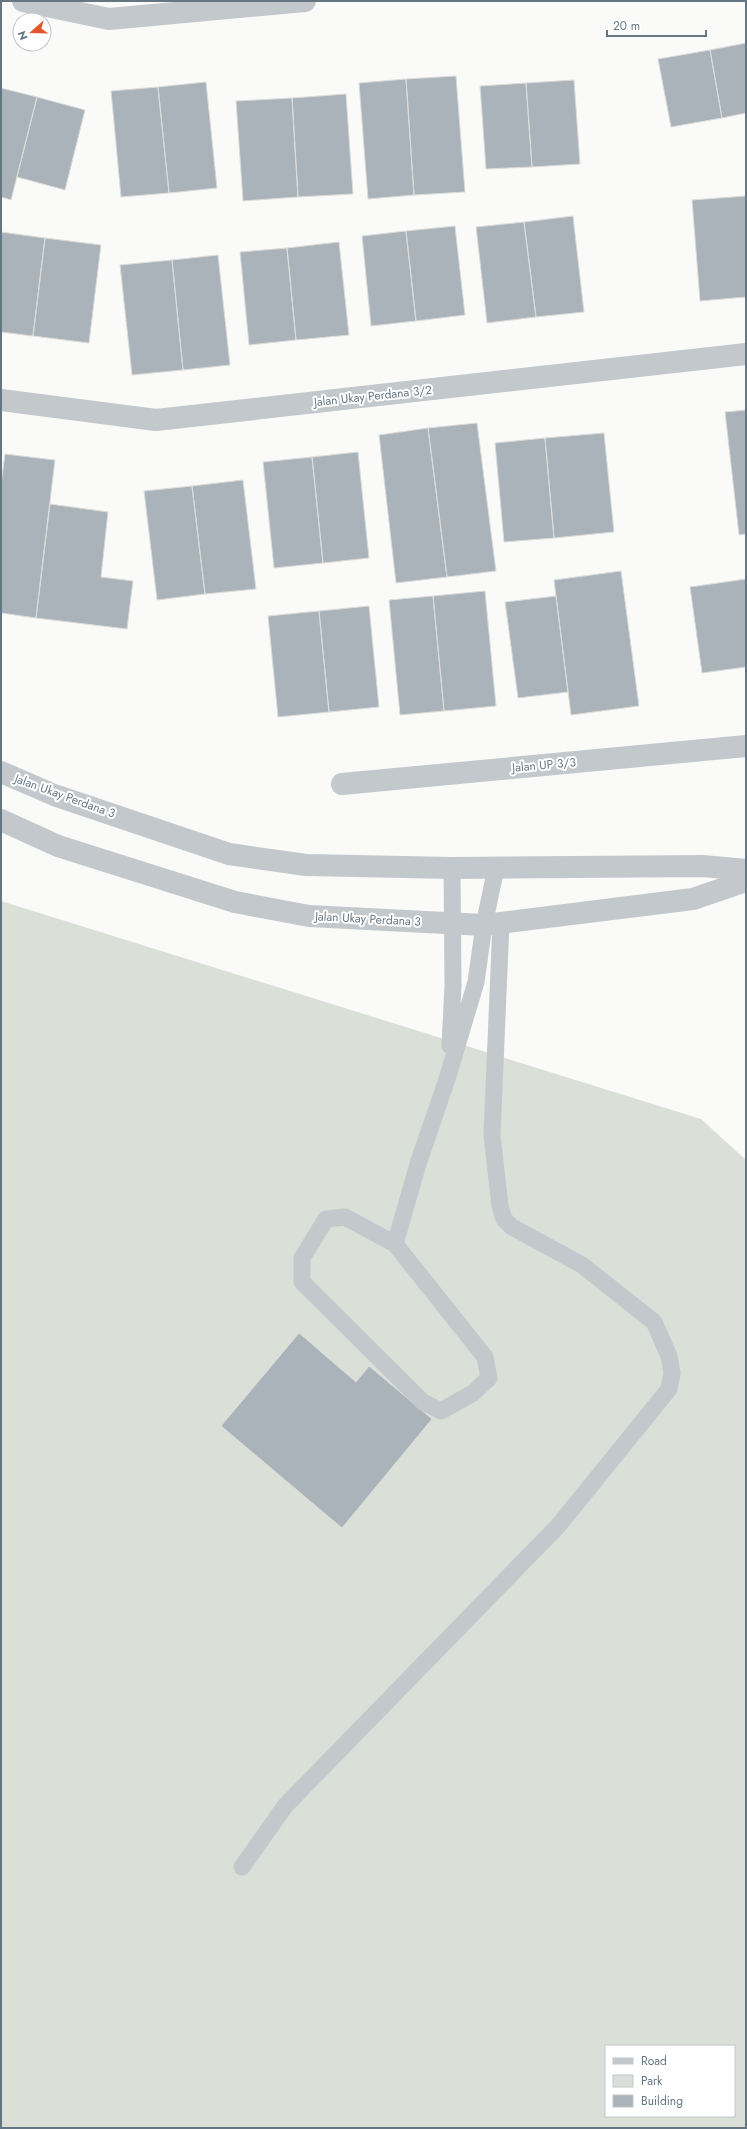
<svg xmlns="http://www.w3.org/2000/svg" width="747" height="2129" font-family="Jost,sans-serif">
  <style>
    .green { fill: #dadfd7; fill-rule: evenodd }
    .building { fill: #aab3b9; stroke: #dcdcda }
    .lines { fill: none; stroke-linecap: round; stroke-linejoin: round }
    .lane { stroke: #c3c8cc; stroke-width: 17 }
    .street { stroke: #c3c8cc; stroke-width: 22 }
    .labels { text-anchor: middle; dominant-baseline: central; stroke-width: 4; stroke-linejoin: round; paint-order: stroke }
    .street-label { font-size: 12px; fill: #657683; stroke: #fff }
  </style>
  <rect width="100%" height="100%" fill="#fafaf8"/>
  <!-- green -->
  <path class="green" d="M1,901L701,1119L746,1160V2128H1ZM606,2046H734V2116H606Z"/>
  <!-- building -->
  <path class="building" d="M746,43V113L722,118L710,50Z
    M710,50L722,118L671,127L658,59Z
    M456,76L465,192L414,195L406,79Z
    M406,79L414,195L368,199L359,83Z
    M574,80L580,164L532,167L526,83Z
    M206,82L217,188L169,193L158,87Z
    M526,83L532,167L486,169L480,86Z
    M158,87L169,193L121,197L111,91Z
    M1,88L37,97L11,200L1,197Z
    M346,94L353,194L298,197L292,98Z
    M37,97L85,110L65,190L17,177Z
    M292,98L298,197L243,201L236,101Z
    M746,196V297L700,301L692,200Z
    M573,216L584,312L536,317L524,222Z
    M524,222L536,317L487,323L476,227Z
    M455,226L465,315L416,321L406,231Z
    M406,231L416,321L371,326L362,236Z
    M1,232L45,238L33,336L1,332Z
    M45,238L101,245L89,343L33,336Z
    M339,242L349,335L296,340L287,248Z
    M287,248L296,340L249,345L240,252Z
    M218,255L230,365L183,370L172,260Z
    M172,260L183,370L132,375L120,265Z
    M746,410V534L739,535L725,412Z
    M477,423L496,571L447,577L428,428Z
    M428,428L447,577L396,583L379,435Z
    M604,433L614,532L554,538L545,438Z
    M545,438L554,538L504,542L495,443Z
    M358,452L369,558L323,563L312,457Z
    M5,454L55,460L36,618L1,613V484Z
    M312,457L323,563L274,568L263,462Z
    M243,480L256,589L205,594L192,486Z
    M192,486L205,594L157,600L144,491Z
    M50,504L108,512L101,577L133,581L127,629L36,618Z
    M621,571L639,706L571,715L554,580Z
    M746,579V667L702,673L690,587Z
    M485,591L496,706L444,711L433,596Z
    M433,596L444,711L400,715L389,600Z
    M556,596L568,692L518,698L505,602Z
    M369,606L379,707L329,712L319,611Z
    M319,611L329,712L278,717L268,616Z
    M299,1333L356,1382L369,1366L432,1419L342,1528L221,1426Z"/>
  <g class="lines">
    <!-- lane -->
    <path class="lane" d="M450,1046L453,985L452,868
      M345,1217L395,1244L485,1357L489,1378L473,1393L441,1411L423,1402L302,1282V1258L326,1219Z
      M395,1244L418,1164L448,1076L476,982L484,925L496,868
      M242,1867L285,1806L558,1526L669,1389L672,1373L669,1356L654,1322L582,1265L512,1227L504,1219L500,1206L492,1135L501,923"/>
    <!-- street -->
    <path class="street" d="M23,1L109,19L305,1
      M1,400L156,420L746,354
      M1,772L54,795L229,854L306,865L452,868L703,866L746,870
      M342,784L746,746
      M1,820L58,846L235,902L309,916L484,925L693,899L746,881"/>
  </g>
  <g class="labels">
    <!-- street labels -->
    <g class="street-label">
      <text transform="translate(373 396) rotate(-6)">Jalan Ukay Perdana 3/2</text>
      <text transform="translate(544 765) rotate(-5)">Jalan UP 3/3</text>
      <text transform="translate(65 796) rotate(20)">Jalan Ukay Perdana 3</text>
      <text transform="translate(368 919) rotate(3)">Jalan Ukay Perdana 3</text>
    </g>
  </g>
  <!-- border -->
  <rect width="747" height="2129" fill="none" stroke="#657683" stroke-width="4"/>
  <!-- legend -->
  <rect x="605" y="2045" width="130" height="72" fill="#ffffff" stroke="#c1c8cd"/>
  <rect x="613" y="2058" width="20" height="6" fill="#c3c8cc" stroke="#c1c8cd"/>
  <text x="641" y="2065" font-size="12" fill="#657683">Road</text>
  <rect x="613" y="2075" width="20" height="12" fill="#dadfd7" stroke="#c1c8cd"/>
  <text x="641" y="2085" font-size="12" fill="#657683">Park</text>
  <rect x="613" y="2095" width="20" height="12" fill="#aab3b9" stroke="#c1c8cd"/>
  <text x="641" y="2105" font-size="12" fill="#657683">Building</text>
  <!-- north arrow -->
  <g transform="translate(32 32) rotate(250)"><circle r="19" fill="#ffffff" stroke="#c1c8cd"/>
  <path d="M0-3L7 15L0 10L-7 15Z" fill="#e4572e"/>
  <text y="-6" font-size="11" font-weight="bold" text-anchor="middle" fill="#657683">N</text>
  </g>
  <!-- scale -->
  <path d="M607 30v6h99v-6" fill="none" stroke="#657683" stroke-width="2"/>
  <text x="613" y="30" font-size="12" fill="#657683" stroke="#ffffff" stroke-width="3" paint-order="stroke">20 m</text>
</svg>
